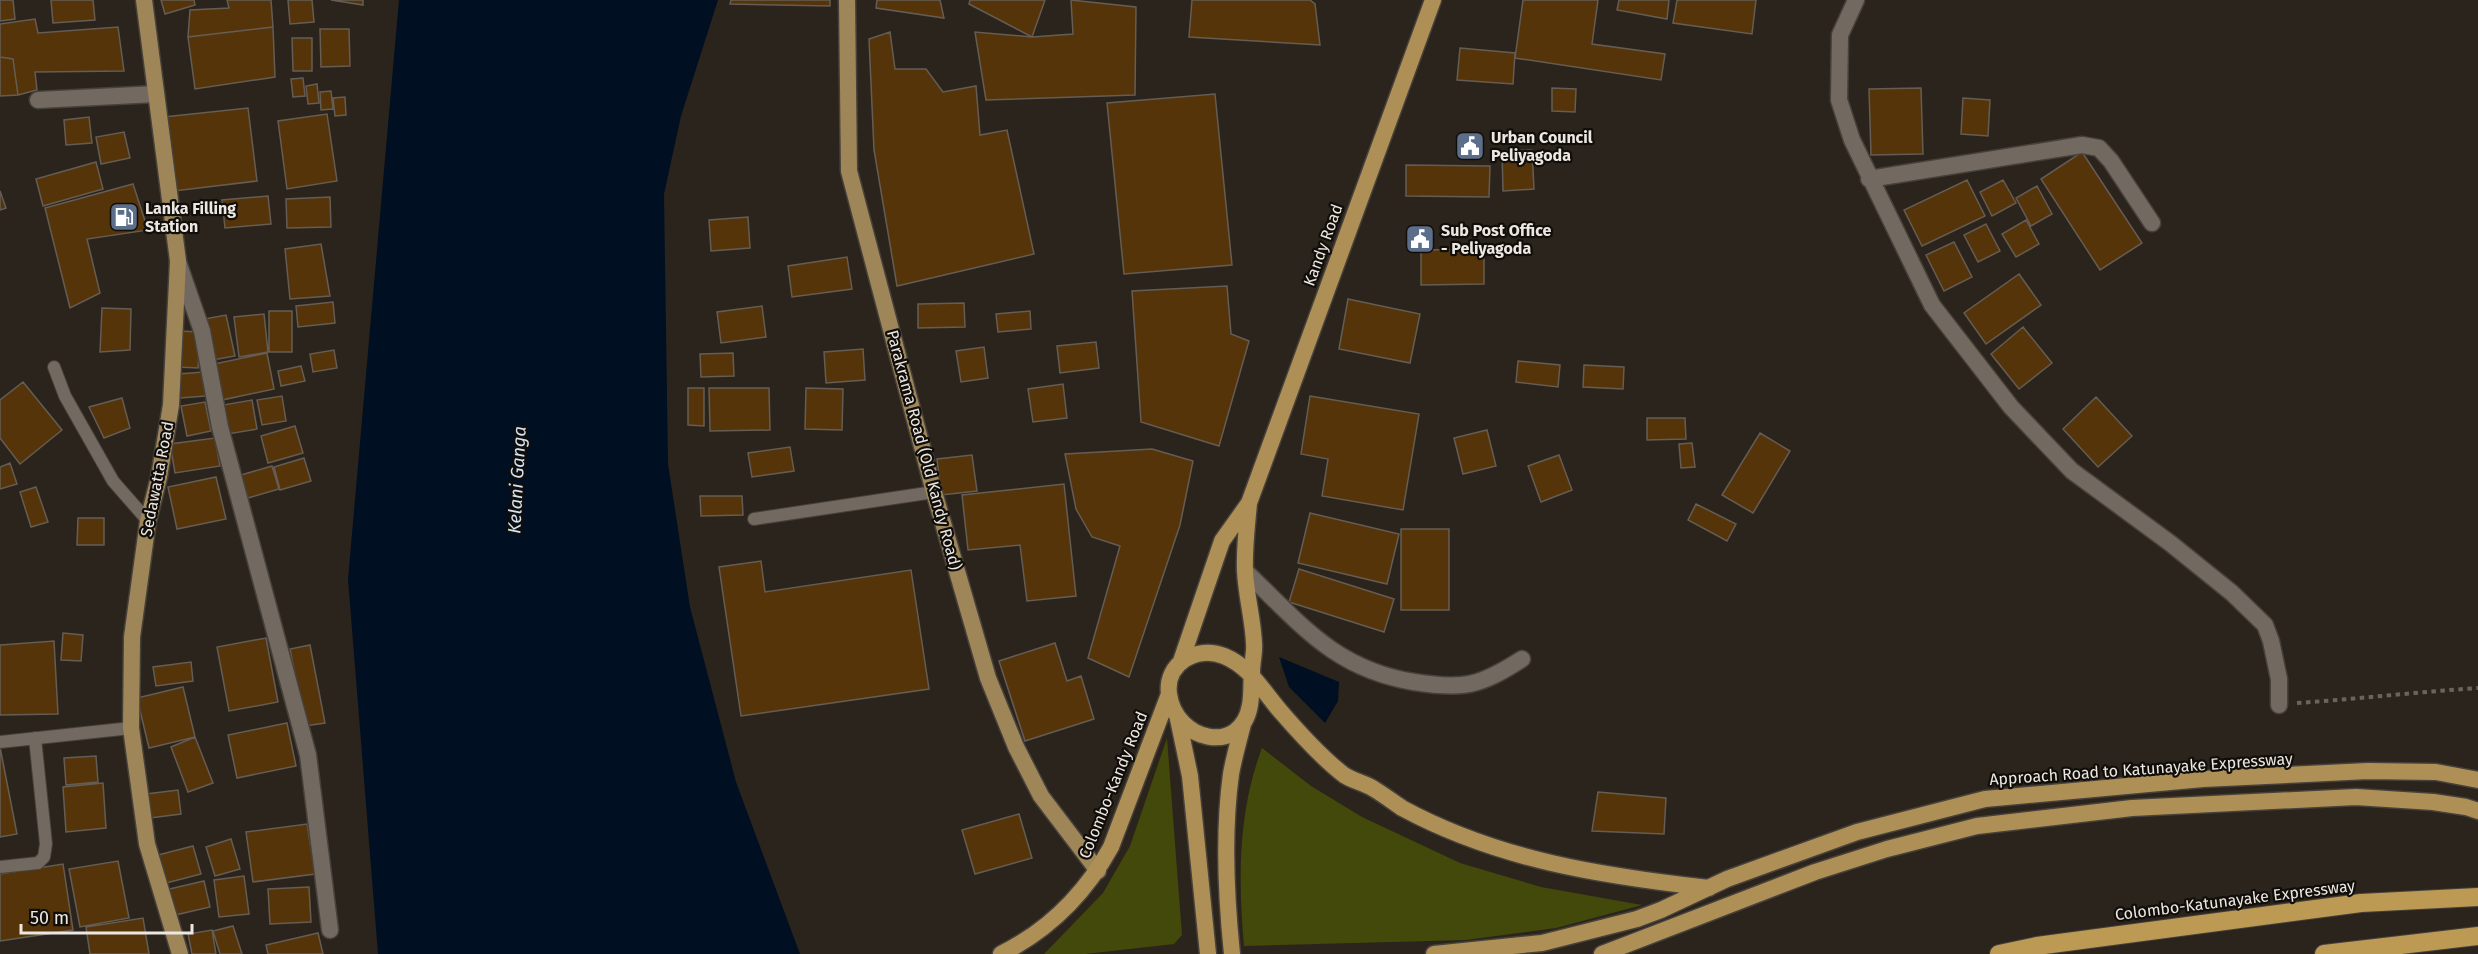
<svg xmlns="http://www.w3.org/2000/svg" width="2478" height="954" font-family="'Fira Sans',sans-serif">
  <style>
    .green { fill: #43490a }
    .water { fill: #000f22 }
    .building { fill: #553409; stroke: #655d54; stroke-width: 1.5 }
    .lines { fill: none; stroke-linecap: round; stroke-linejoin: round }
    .service-casing { stroke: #47413b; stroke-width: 14 }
    .minor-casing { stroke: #47413b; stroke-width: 19 }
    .primary-casing { stroke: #47413b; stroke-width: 19 }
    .trunk-casing { stroke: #47413b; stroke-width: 19 }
    .motorway-casing { stroke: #47413b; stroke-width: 20 }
    .path { stroke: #6b645d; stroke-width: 4; stroke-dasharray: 4.5 4.5; stroke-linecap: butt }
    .service { stroke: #726961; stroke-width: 12 }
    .minor { stroke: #726961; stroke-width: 16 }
    .primary { stroke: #9f8659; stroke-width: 16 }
    .trunk { stroke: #ae9056; stroke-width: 16 }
    .motorway { stroke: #bd9a54; stroke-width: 18 }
    .labels { text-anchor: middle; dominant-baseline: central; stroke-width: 4.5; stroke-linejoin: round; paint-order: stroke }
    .poi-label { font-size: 16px; font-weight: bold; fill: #ece7e2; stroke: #110e0a; text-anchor: start }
    .street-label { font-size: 16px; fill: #ece7e2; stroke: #110e0a }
    .water-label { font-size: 18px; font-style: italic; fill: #d4e4f6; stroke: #110e0a }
  </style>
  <rect width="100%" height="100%" fill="#2b241c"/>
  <!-- green -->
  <path class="green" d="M1167,738L1182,935L1174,944L1085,954H1044L1103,893L1130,846Z
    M1262,748L1311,786L1362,817L1460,863L1541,887L1642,905L1556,928L1466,940L1244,946C1238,879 1238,811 1262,748Z"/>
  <!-- water -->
  <path class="water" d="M399,0H718L681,116L664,194L668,464L690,607L736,782L800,954H378L348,579Z
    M1279,657L1339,682L1338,701L1325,723L1289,687Z"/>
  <!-- building -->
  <path class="building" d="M0,0H13L15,19L0,21Z
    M51,0H93L95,20L53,23Z
    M161,0H194L195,5L165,14Z
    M227,0H271L273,27L188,37L190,10L229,8Z
    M288,0H312L314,22L290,24Z
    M331,0H363V5Z
    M731,0H830V6L730,4Z
    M877,0H940L944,18L876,8Z
    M970,0H1045L1032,37L969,4Z
    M1071,0L1136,7L1135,95L986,100L975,32L1032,37L1073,34Z
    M1192,0H1310L1315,4L1320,45L1189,37Z
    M1523,0H1598L1592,44L1665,54L1661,80L1515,58Z
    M1619,0H1669L1667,19L1617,10Z
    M1677,0H1756L1752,34L1673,23Z
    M35,19L38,33L118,27L124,71L35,72L37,90L18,95L13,59L0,57V24Z
    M273,27L275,77L195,89L188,37Z
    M320,29H349L350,66L321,67Z
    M890,32L895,69H926L943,92L976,86L980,135L1007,130L1034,254L897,286L874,150L869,39Z
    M292,38H312V71H293Z
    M1460,48L1515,53L1513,84L1457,80Z
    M0,57L13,59L18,95L0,96Z
    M303,78L305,96L293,97L291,79Z
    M317,84L319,103L308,104L306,86Z
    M1552,88L1576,89L1575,112L1552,111Z
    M1921,88L1923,154L1871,155L1869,89Z
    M331,91L333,109L321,110L320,92Z
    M1215,94L1232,265L1124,274L1107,103Z
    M345,97L346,115L335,116L333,98Z
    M1963,98L1990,100L1988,136L1961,134Z
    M248,108L257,181L174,191L164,117Z
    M327,114L337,181L287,189L278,121Z
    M89,117L92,143L66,145L64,120Z
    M124,132L130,158L101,164L96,137Z
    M1532,150L1534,189L1503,191L1502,151Z
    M2082,152L2142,243L2100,270L2041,179Z
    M96,162L103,189L43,206L36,179Z
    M1406,165L1490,166L1489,197L1406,196Z
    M1967,180L1985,216L1922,246L1904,210Z
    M2003,180L2016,203L1992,216L1980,192Z
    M133,184L148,230L87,239L100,293L70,308L45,208Z
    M2037,186L2052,214L2031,226L2016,198Z
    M0,191L6,208L0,210Z
    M268,196L271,224L225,228L222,200Z
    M330,197L331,227L287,228L286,199Z
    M748,217L750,248L711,251L709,220Z
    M2026,220L2039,244L2016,257L2002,234Z
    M1986,224L2000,251L1978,262L1964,235Z
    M1954,242L1972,277L1944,291L1926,255Z
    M321,244L330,296L290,299L285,249Z
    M1484,249V284L1421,285V250Z
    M847,257L852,289L792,297L788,266Z
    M2019,274L2041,305L1986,344L1964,313Z
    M1227,286L1231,334L1249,341L1219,446L1141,422L1132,291Z
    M1348,299L1420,314L1410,363L1339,349Z
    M333,302L335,323L298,327L296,306Z
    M964,303L965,327L918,328V304Z
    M762,306L766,337L721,343L717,312Z
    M102,308L131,309L130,350L100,352Z
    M269,311H292V352H269Z
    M1030,311L1031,329L998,332L996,314Z
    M264,314L268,352L239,357L234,317Z
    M226,315L235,356L213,360L204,319Z
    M2023,327L2052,363L2019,389L1991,354Z
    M179,331L200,332L198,368L177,367Z
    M1096,342L1099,368L1060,373L1057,346Z
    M984,347L988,378L961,382L956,351Z
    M863,349L865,380L826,383L824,352Z
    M334,350L337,368L313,372L310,354Z
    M267,353L274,389L222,400L214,364Z
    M733,353L734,376L701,377L700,354Z
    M1518,361L1560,365L1558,387L1516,382Z
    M1584,365L1624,367L1623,389L1583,387Z
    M301,366L305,381L281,386L278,371Z
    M204,372L205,396L180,398L178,374Z
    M23,382L62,430L20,464L0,438V400Z
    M1063,384L1067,418L1033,422L1028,389Z
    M688,388H704V426L688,425Z
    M709,388H769L770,430L710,431Z
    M806,388L843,389L842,430L805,429Z
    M282,396L286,421L262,425L257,400Z
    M1310,396L1419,414L1403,510L1322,496L1328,459L1301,454Z
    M2096,397L2132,436L2098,467L2063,429Z
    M122,398L130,428L104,438L89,407Z
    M252,400L257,429L228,434L223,405Z
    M205,402L211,431L187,436L181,406Z
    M1647,418H1685L1686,439L1647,440Z
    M295,426L303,453L268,463L261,436Z
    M1487,430L1496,466L1463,474L1454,438Z
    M1760,433L1790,451L1753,513L1722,495Z
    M215,438L220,466L175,473L170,444Z
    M1692,443L1695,467L1681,468L1679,444Z
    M790,447L794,471L752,477L748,453Z
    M1152,449L1193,461L1180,525L1129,677L1088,658L1120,546L1092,537L1076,509L1065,454Z
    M972,455L977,491L941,495L937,459Z
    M1559,455L1572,490L1541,502L1528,466Z
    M304,458L311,481L280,490L274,467Z
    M10,463L17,484L0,489V467Z
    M272,466L279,489L248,498L241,475Z
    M216,477L226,519L177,529L168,487Z
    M1064,484L1076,596L1027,601L1020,545L968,550L962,495Z
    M36,487L48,522L31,527L20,492Z
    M700,496H742L743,515L701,516Z
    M1696,504L1736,524L1727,541L1688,520Z
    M1310,513L1399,534L1387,584L1298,563Z
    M78,518H104V545H77Z
    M1401,529H1449V610H1401Z
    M761,561L765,592L911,570L929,689L741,716L719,567Z
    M1299,569L1394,599L1384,632L1289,602Z
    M63,633L83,635L81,661L61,660Z
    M266,638L278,702L229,711L217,647Z
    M54,641L58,714L0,715V645Z
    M1055,643L1067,681L1081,676L1094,719L1025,741L999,661Z
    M310,645L325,723L305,726L290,649Z
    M191,662L193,681L156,686L153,667Z
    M183,687L195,737L149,748L137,698Z
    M287,723L296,766L237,778L228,735Z
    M195,737L213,783L188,792L171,747Z
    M0,747L17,834L0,837Z
    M96,756L98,782L66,785L64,758Z
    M103,783L106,828L66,832L63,787Z
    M178,790L181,814L150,818L146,794Z
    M1598,792L1666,798L1664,834L1592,831Z
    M1019,814L1032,858L975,874L962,830Z
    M307,824L315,874L253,882L246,832Z
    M231,839L240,869L215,876L206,847Z
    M193,846L201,874L166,883L158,855Z
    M118,861L129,918L80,927L69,869Z
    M63,864L73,930L0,941V874Z
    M244,876L249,914L219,917L214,880Z
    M204,881L210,907L171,916L165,890Z
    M309,887L311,922L270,924L268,889Z
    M143,918L149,954H90L86,927Z
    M233,926L242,954H220L213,931Z
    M212,930L216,954H192L188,934Z
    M318,933L323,954H268L266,945Z"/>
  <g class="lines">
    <!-- service casing -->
    <g class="service-casing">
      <path id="service" d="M54,367L65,396L113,481L148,521
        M754,519L934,492
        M0,742L131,728
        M0,867L38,863L44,857L46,844L35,738"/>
    </g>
    <!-- minor casing -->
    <g class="minor-casing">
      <path id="minor" d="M1856,0L1840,35L1839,100L1852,140L1932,305L2011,407L2072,471L2170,543L2232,593L2265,625L2271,641L2279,679V705
        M38,100L156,94
        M1869,179L2082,145L2099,148L2111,161L2152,223
        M178,262L202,331L220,427L308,755L330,930
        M1245,571C1301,624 1334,669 1414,682C1464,690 1480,686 1522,659"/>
    </g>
    <!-- primary casing -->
    <g class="primary-casing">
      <path id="primary" d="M144,0L178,261L171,405L159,477L148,521L132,637L131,728L147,844L180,954
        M847,0L849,171L934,492L988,678L1016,747L1041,796L1098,871"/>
    </g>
    <!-- trunk casing -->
    <g class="trunk-casing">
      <path id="trunk" d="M1249,503C1247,526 1244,549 1245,571C1246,595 1253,619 1254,643C1255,652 1252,662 1252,672C1251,683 1252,694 1250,705C1241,757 1175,741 1169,694C1165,663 1197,645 1224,656C1251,667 1264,693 1282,713C1301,735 1321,757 1344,775C1353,781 1365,783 1374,789C1384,795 1393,802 1402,808C1498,860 1602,876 1709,888
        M1181,661L1222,541L1249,503L1433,0
        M1178,719L1190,776L1208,954
        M1001,954C1049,930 1085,894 1111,847L1169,694
        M1232,954C1226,896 1223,832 1231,774C1234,757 1239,740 1243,724
        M1434,954L1542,943L1637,919L1661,910L1727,879L1857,832L1985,799L2203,779L2368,771L2436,772L2478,780
        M1602,954L1815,872L1887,849L1977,826L2132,808L2356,797L2433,802L2466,807L2478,811"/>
    </g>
    <!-- motorway casing -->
    <g class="motorway-casing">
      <path id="motorway" d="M1999,954L2037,946L2361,903L2478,897
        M2324,954L2478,936"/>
    </g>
    <!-- path -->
    <path class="path" d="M2297,703C2357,699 2417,692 2478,688"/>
    <!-- service -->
    <use href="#service" class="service"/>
    <!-- minor -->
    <use href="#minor" class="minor"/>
    <!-- primary -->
    <use href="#primary" class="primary"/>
    <!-- trunk -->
    <use href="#trunk" class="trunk"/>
    <!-- motorway -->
    <use href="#motorway" class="motorway"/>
  </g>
  <!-- icons -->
  <defs>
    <g id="civic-square" transform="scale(1.5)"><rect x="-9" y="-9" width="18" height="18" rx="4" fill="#5c6f8a" stroke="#110e0a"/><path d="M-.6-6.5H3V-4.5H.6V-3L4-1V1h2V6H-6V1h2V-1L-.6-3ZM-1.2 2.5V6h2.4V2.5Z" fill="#fff"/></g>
    <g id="fuel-square" transform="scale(1.5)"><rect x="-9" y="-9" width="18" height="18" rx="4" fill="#5c6f8a" stroke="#110e0a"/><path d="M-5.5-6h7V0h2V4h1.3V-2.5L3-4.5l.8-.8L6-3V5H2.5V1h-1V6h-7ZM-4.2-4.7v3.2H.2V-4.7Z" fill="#fff"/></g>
  </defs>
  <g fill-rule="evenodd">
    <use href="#civic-square" x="1470" y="146"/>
    <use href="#fuel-square" x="124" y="217"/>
    <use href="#civic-square" x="1420" y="239"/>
  </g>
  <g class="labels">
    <!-- poi labels -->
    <g class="poi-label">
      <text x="1491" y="137">Urban Council<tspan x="1491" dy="18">Peliyagoda</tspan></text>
      <text x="145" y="208">Lanka Filling<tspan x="145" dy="18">Station</tspan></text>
      <text x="1441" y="230">Sub Post Office<tspan x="1441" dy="18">- Peliyagoda</tspan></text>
    </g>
    <!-- street labels -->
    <g class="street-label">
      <text transform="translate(1323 245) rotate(-70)">Kandy Road</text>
      <text transform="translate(924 450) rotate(75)">Parakrama Road (Old Kandy Road)</text>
      <text transform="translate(157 479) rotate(-79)">Sedawatta Road</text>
      <text transform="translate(2141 769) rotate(-4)">Approach Road to Katunayake Expressway</text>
      <text transform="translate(1113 785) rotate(-68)">Colombo-Kandy Road</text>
      <text transform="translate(2235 900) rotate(-7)">Colombo-Katunayake Expressway</text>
    </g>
    <!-- water labels -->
    <g class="water-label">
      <text transform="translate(517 480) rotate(-87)">Kelani Ganga</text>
    </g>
  </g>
  <!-- scale -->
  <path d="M21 924v9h171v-9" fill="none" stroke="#ece7e2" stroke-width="3"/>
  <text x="30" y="924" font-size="18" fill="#ece7e2" stroke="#110e0a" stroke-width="4.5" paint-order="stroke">50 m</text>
</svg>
